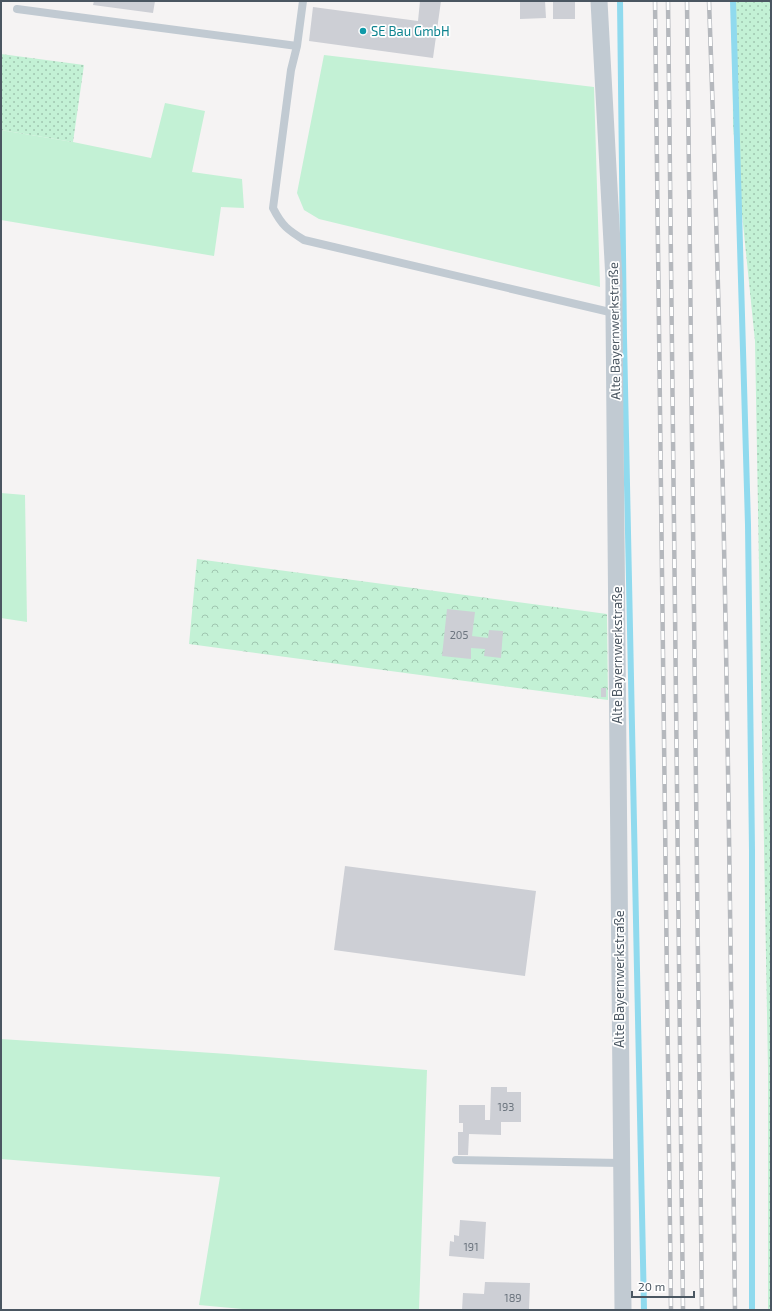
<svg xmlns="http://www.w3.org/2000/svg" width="772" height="1311" font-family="'Exo 2',sans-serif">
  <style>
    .grass { fill: #c3f1d5 }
    .forest { fill: url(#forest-crowns) }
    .garden { fill: url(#garden-dots) }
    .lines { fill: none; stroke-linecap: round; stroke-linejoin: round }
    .stream { stroke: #90daee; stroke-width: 6 }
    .building { fill: #cdcfd5 }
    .lane { stroke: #c1cad2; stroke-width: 8 }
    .street { stroke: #c1cad2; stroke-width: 17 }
    .rail-casing { stroke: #b5b8bd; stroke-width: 4.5 }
    .rail { stroke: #fff; stroke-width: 3; stroke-dasharray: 9; stroke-linecap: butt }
    .culture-dot { fill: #0f9aa8; stroke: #fff; stroke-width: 1.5 }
    .labels { text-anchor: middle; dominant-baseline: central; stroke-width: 3.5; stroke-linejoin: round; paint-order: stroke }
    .number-label { font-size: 11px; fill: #6b747e }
    .culture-label { font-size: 13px; fill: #0d838f; stroke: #fff; text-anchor: start }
    .street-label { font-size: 13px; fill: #4a5661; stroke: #fff }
  </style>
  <defs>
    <pattern id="forest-crowns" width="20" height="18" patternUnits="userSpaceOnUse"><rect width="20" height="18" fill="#c3f1d5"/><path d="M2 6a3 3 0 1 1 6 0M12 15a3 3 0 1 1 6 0" fill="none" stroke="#a0c6b0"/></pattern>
    <pattern id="garden-dots" width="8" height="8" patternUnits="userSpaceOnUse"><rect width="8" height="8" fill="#c3f1d5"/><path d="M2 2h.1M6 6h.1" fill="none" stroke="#a0c6b0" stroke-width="1.8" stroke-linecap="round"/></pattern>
  </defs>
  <rect width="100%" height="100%" fill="#f5f3f3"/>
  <!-- grass -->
  <path class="grass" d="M324,55L594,87L600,287L319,219L304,210L297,193Z
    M165,103L205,111L192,172L242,179L244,208L221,207L214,256L1,220V130L73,142L151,158Z
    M1,493L25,495L27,622L1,618Z
    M1,1039L228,1054L427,1070L419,1310H253L199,1305L220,1177L1,1159Z"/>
  <!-- forest -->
  <path class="forest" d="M197,559L607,614L608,700L189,644Z"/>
  <!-- garden -->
  <path class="garden" d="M732,1H771V1310H768V1069L755,341L733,126Z
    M1,54L84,65L73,142L1,130Z"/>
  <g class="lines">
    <!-- stream -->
    <path class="stream" d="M620,1L624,338L644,1310
      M733,1L748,525L752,850V1310"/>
  </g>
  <!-- building -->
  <path class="building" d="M94,1H155L153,13L93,5Z
    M420,1H441L433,58L309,41L313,7L418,21Z
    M520,1H545L546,18L520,19Z
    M553,1H575V19H553Z
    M447,609L475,612L472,636L488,638L489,630L503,631L501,658L484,656L485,649L471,648V659L442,656Z
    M601,688H606V697H601Z
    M345,866L536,891L525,976L334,950Z
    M491,1087H507V1092H521V1122H501V1135L469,1134L468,1155H458V1132H463V1123H459V1105H485V1120H490Z
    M460,1220L486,1222L484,1259L449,1256L450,1241L454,1242V1235L459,1236Z
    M485,1282L530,1283L529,1310H462L463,1293L484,1294Z"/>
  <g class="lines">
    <!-- lane -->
    <path class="lane" d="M303,1L297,46L291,70L273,208C282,226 288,230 304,240L614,313
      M17,9L297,46
      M456,1160L621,1163"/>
    <!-- street -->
    <path class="street" d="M599,1L614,280V313L623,1310"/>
    <!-- rail casing -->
    <g class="rail-casing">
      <path id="rail" d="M655,1L671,1310
        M668,1L683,1310
        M687,1L702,1310
        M709,1C725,437 730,874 735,1310"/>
    </g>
    <!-- rail -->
    <use href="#rail" class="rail"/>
  </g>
  <!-- markers -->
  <circle class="culture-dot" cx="363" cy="31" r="4"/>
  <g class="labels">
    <!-- number labels -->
    <g class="number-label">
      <text x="459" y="634">205</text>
      <text x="506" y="1106">193</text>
      <text x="471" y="1246">191</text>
      <text x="513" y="1297">189</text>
    </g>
    <!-- culture labels -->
    <g class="culture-label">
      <text x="371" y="31">SE Bau GmbH</text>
    </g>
    <!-- street labels -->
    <g class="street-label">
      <text transform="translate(614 331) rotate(-91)">Alte Bayernwerkstraße</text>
      <text transform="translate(617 655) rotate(-90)">Alte Bayernwerkstraße</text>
      <text transform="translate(619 979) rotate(-90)">Alte Bayernwerkstraße</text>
    </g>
  </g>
  <!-- border -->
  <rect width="772" height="1311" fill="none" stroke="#4a5661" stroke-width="4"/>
  <!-- scale -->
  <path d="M632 1291v6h62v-6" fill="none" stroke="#4a5661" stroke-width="2"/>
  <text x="638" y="1291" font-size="12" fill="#4a5661" stroke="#ffffff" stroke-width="3" paint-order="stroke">20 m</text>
</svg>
